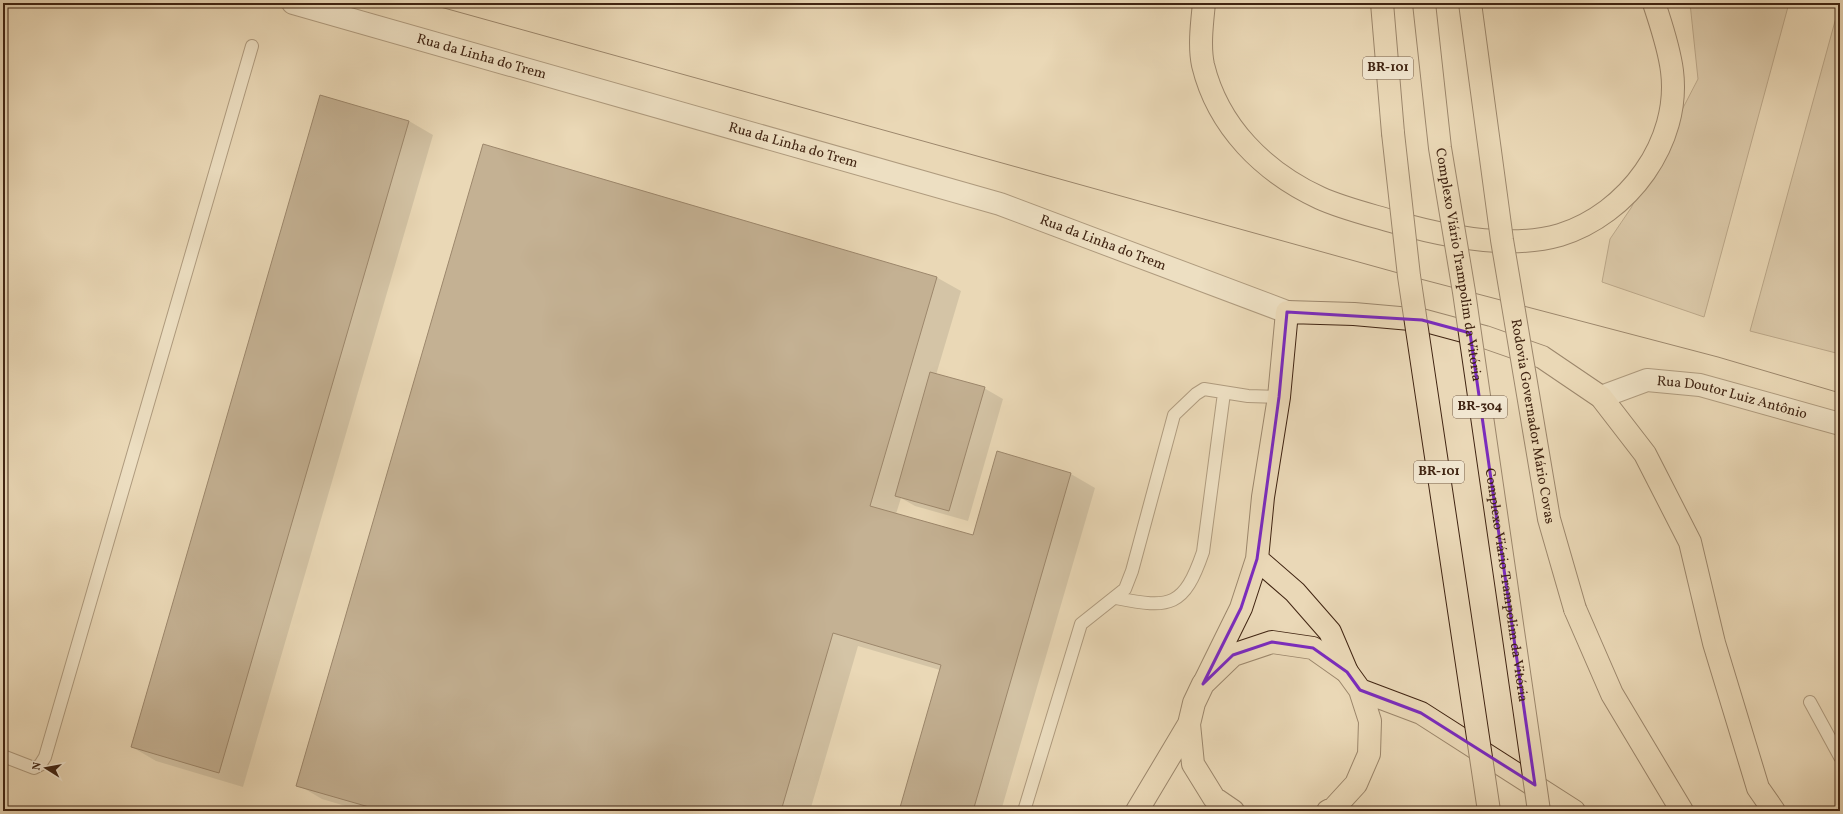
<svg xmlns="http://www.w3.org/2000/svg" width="1843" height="814" font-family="Vollkorn,serif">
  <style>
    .green { fill: #cdb99b; stroke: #866e56 }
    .shadow { fill: #0003 }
    .building { fill: #988268; stroke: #402412 }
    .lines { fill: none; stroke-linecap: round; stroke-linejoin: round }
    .lane-casing { stroke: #6a513b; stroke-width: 14 }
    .street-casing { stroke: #6a513b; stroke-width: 24 }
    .primary-casing { stroke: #402412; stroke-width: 24 }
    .highway-casing { stroke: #402412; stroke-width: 24 }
    .lane { stroke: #f1e6d0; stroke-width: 12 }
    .street { stroke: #f1e6d0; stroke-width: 22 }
    .primary { stroke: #ead8b7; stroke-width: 22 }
    .highway { stroke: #ead8b7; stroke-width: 22 }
    .tram { stroke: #402412; stroke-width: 1 }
    .highway-bridge-casing { stroke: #402412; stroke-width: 24; stroke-linecap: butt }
    .highway-bridge { stroke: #ead8b7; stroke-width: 22 }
    .marked { fill: none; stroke: #7b2cbf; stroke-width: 3; stroke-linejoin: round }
    .labels { text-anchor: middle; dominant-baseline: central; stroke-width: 4; stroke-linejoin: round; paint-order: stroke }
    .shield { fill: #f1e6d0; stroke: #755e4b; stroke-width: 1 }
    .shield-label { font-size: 13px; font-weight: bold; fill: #402412 }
    .street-label { font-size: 14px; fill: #402412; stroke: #f1e6d0 }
  </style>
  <rect width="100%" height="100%" fill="#ead8b7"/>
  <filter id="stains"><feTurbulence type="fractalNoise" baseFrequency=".005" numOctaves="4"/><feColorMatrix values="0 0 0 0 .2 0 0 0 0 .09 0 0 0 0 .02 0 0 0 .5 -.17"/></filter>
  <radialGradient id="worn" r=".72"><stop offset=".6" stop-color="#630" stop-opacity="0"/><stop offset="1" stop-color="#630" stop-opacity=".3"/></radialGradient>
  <!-- green -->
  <path class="green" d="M1690,3H1789L1704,317L1602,282L1610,239L1631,208L1698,79Z
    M1840,3V354L1750,331Z"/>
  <!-- shadow -->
  <path class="shadow" d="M409,121L433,135L243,787L156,761L132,747Z
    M936,277L961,291L936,375L984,388L1003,399L968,521L915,506L901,498L896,514L973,537L1071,474L1095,488L1001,811H900L940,670L858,646L810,811H362L322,799L298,785Z"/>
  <!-- building -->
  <path class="building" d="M320,95L409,121L219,773L131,747Z
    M483,144L937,277L870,506L973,535L997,451L1071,473L973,811H899L941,665L833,633L781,811H383L296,786Z
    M930,372L985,387L949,511L895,496Z"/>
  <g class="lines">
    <!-- lane casing -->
    <g class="lane-casing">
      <path id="lane" d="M1116,598C1171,609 1184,607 1203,552L1224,393
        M1810,702L1840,757
        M3,756L34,768L40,765L45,757L252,46
        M1024,811L1081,624L1125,589L1132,571L1174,415L1196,394L1204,389L1248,396L1279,397"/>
    </g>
    <!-- street casing -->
    <g class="street-casing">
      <g id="street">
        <path id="s1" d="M293,3L1000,204L1287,312"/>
        <path id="s2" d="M1601,397L1647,380L1700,385L1840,424"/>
      </g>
    </g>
    <!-- primary casing -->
    <g class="primary-casing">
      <path id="primary" d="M1257,559L1295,592L1330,632L1347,672
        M1205,681L1241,608L1257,559L1263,497L1279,397L1287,312L1354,314L1422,320L1485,337L1542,357L1601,397L1645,454L1690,542L1714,643L1758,788L1774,811"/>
    </g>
    <!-- highway casing -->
    <g class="highway-casing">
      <path id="highway" d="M1204,3C1202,23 1199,46 1203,65C1218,127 1264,172 1320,198C1342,208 1367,214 1391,221C1442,236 1508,250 1560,235C1628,214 1681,142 1672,71C1669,47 1661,25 1654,3
        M1382,3L1393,133
        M1575,609L1612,694L1682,811
        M1360,690L1421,713L1574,811
        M1137,811L1189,724
        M1233,811L1214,798L1193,764L1189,724L1194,703L1203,684L1233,655L1272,642L1313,648L1347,672L1360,690L1370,721L1369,754L1356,784L1334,808L1328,811"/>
    </g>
    <!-- lane -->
    <use href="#lane" class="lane"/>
    <!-- street -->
    <use href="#street" class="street"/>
    <!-- primary -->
    <use href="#primary" class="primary"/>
    <!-- highway -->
    <use href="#highway" class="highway"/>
    <!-- tram -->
    <path class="tram" d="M426,3L1409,276L1718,357L1840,393"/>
    <!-- highway-bridge casing -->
    <g class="highway-bridge-casing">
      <g id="highway-bridge">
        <path id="s3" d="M1424,3L1440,148L1464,292L1539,811"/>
        <path id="s4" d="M1470,3L1502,240L1549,519L1575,609"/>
        <path d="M1393,133L1409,276L1489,811"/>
      </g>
    </g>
    <!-- highway-bridge -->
    <use href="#highway-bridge" class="highway-bridge"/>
  </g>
  <!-- marked area -->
  <path d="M0 0H1843V814H0ZM1287,312L1422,320L1470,333L1535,785L1421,713L1360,690L1347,672L1313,648L1272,642L1233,655L1203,684L1241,608L1257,559L1279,397Z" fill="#ead8b7" fill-opacity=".55" fill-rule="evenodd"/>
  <path class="marked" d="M1287,312L1422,320L1470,333L1535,785L1421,713L1360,690L1347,672L1313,648L1272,642L1233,655L1203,684L1241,608L1257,559L1279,397Z"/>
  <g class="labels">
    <!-- shield labels -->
    <g class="shield">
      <rect x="1363" y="57" width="50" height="22" rx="3"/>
      <rect x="1453" y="396" width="54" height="22" rx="3"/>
      <rect x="1414" y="461" width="50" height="22" rx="3"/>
    </g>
    <g class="shield-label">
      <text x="1388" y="68">BR-101</text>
      <text x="1480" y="407">BR-304</text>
      <text x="1439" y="472">BR-101</text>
    </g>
    <!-- street labels -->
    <g class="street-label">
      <text stroke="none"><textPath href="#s1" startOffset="196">Rua da Linha do Trem</textPath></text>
      <text stroke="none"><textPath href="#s1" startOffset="520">Rua da Linha do Trem</textPath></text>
      <text stroke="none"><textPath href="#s1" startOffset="845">Rua da Linha do Trem</textPath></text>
      <text stroke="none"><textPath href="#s3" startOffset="264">Complexo Viário Trampolim da Vitória</textPath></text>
      <text stroke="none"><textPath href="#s2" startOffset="136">Rua Doutor Luiz Antônio</textPath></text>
      <text stroke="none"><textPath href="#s4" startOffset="423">Rodovia Governador Mário Covas</textPath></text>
      <text stroke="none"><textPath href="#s3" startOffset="588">Complexo Viário Trampolim da Vitória</textPath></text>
    </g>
  </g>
  <!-- margin -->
  <rect width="1843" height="814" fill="none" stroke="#ead8b7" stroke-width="16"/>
  <rect x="4" y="4" width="1835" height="806" fill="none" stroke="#402412" stroke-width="2"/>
  <rect x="8" y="8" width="1827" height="798" fill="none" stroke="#402412"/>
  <!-- north arrow -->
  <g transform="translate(46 768) rotate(281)" stroke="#f1e6d0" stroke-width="3" paint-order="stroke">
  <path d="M0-3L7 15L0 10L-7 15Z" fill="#402412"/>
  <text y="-6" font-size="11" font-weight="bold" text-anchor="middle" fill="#402412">N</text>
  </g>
  <rect width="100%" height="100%" filter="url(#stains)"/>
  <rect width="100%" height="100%" fill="url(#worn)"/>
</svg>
